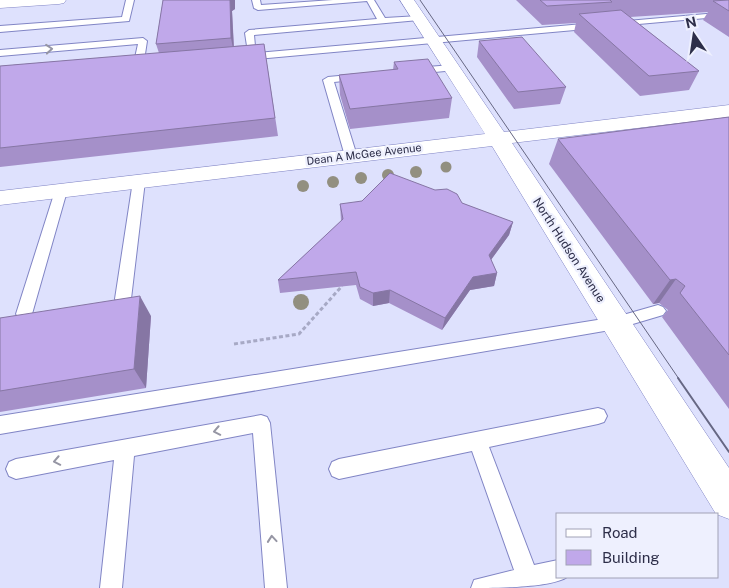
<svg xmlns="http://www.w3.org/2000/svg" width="729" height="588" font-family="'Public Sans',sans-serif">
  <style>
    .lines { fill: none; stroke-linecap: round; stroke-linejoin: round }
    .lane-casing { stroke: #8185c5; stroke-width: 2 }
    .secondary-casing { stroke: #8185c5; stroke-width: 1 }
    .path { stroke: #a7a9c5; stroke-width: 3; stroke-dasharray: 4 2.5; stroke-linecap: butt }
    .lane { fill: #fff; fill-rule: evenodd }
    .secondary { fill: #fff; fill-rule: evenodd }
    .tram-far1 { stroke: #666783; stroke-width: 1 }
    .tram { stroke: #666783; stroke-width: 2 }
    .tree { fill: #928f80 }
    .wall { fill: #a590c9 }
    .shaded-wall { fill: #8676a4 }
    .building { fill: #c0a8ea; stroke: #8676a4 }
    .oneway { stroke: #9696a4 }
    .labels { text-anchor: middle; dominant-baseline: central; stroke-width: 4.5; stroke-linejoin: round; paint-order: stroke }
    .far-street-label { font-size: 11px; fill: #2d2e49; stroke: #eef0fe }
    .street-label { font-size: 12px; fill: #2d2e49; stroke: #eef0fe }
  </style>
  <rect width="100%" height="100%" fill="#dee1fd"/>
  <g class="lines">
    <!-- lane casing -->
    <g class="lane-casing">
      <path id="lane" d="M126,0H134L129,21L0,32V26L122,17Z
        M252,0H260L261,5L333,0H374L385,18L419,16L423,18L419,20L254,35L255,46L251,49L247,46L245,33L249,30L377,19L367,1L258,10L254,8Z
        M729,12V16L616,26L612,24L616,22Z
        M594,23L598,26L597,28L245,60L240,57L245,54Z
        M143,38L147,41L143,67L138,70L133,67L138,44L0,56V50Z
        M452,65L457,68L455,70L415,74L410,71L415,68Z
        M360,74L363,75V79L334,82L357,156L351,159L345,156L323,80L328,77Z
        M139,177L145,181L131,299L128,303L123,305L118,303L115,299L133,181Z
        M61,187L67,191L32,314L29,318L24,320L19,318L16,314L55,191Z
        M658,305L663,307L666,311L663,315L616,329L0,434V416L616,317Z
        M598,408L604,410L607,416L604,422L598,424L489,447L534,565L558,560V577H567C552,588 492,588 471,588L474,580L514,570L472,451L339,479L332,476L329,469L332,462L339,459Z
        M261,415L267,417L270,423L287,588H265L253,433L134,456L122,588H100L114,460L16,479L9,476L6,469L9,462L16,459Z"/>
    </g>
    <!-- secondary casing -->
    <g class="secondary-casing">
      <path id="secondary" d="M0,0H66L64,3L59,4L0,8Z
        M400,0H414L504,132L729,105V117L512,143L729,468V519L716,514L492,146L0,205V191L485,134Z"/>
    </g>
    <!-- path -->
    <path class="path" d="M234,344L299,334L342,286"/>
    <!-- lane -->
    <use href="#lane" class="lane"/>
    <!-- secondary -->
    <use href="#secondary" class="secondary"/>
    <!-- tram-far1 -->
    <path class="tram-far1" d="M420,0L679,379"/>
    <!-- tram -->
    <path class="tram" d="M678,378L729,452"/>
  </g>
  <!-- trees -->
  <g class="tree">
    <circle cx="446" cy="167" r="5.5"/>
    <circle cx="416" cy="172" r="6"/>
    <circle cx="388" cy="175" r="6"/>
    <circle cx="361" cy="178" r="6"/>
    <circle cx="333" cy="182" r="6"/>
    <circle cx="303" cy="186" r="6"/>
    <circle cx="301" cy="302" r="8"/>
  </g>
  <!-- wall -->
  <path class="wall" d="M163,0H235V9L232,11L234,46L264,44L278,136L0,167V66L159,53L156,44Z
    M516,0H729V37L703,20L708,12L630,17L699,71L689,90L640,96L574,32L576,23L542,25Z
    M479,41L566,87L560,104L514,109L477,57Z
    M394,62L452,98L449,118L350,129L340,95L339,75L393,70Z
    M729,117V409L662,317L668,310L659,303L653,304L549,164L558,139Z
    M462,203L513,222L509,235L491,260L497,273L494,286L470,290L442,330L389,303L373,306L360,299L356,285L280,293L278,280L341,221L340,204Z
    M151,316L146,388L0,412V318Z"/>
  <!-- shaded-wall -->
  <path class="shaded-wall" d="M230,0H235V9L232,11L234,54L231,38Z
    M513,222L509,235L485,268L489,255Z
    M497,273L494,286L470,290L442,330L445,318L473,277Z
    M676,279L659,303L653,304L670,280Z
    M390,290L389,303L373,306V293Z
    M140,296L151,316L146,388L134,369Z"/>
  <!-- building -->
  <path class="building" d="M163,0H230L231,38L156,44Z
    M540,0H611H610L612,2L547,6Z
    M729,0V11L713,1L728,0Z
    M621,10L699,71L649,76L579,14Z
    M522,37L566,87L518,92L479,41Z
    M264,44L275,118L0,148V66Z
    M428,59L452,98L350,109L339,75L398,69L394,62Z
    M729,117V355L680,293L685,286L676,279L670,280L558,139Z
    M390,173L435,190L447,189L457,194L462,203L513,222L489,255L497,273L473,277L445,318L390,290L373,293L360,287L356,272L278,280L343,219L340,204L362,201Z
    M140,296L134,369L0,391V318Z"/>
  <!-- one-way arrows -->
  <defs><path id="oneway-chevron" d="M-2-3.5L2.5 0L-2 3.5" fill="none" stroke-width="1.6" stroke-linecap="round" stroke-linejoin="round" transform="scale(1.25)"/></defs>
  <g class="oneway">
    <use href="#oneway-chevron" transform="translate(49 49) rotate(-5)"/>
    <use href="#oneway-chevron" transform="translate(217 431) rotate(169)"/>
    <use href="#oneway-chevron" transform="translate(57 461) rotate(169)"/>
    <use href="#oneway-chevron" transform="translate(272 539) rotate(-95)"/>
  </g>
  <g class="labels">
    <!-- far-street labels -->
    <g class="far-street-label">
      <text transform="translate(364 154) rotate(-7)">Dean A McGee Avenue</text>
    </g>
    <!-- street labels -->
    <g class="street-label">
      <text transform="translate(569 250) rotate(57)">North Hudson Avenue</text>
    </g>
  </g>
  <!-- legend -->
  <rect x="556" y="513" width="162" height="65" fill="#eef0fe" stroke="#a1a2b6"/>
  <rect x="566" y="529" width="25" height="8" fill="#ffffff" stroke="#a1a2b6"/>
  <text x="602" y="538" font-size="15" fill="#2d2e49">Road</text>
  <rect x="566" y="550" width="25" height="15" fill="#c0a8ea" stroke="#a1a2b6"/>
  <text x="602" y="563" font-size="15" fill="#2d2e49">Building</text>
  <!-- north arrow -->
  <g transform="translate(694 35) rotate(347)" stroke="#eef0fe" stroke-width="4" paint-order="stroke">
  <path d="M0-4L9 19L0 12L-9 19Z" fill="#2d2e49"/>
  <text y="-8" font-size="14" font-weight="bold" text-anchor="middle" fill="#2d2e49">N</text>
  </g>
</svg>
